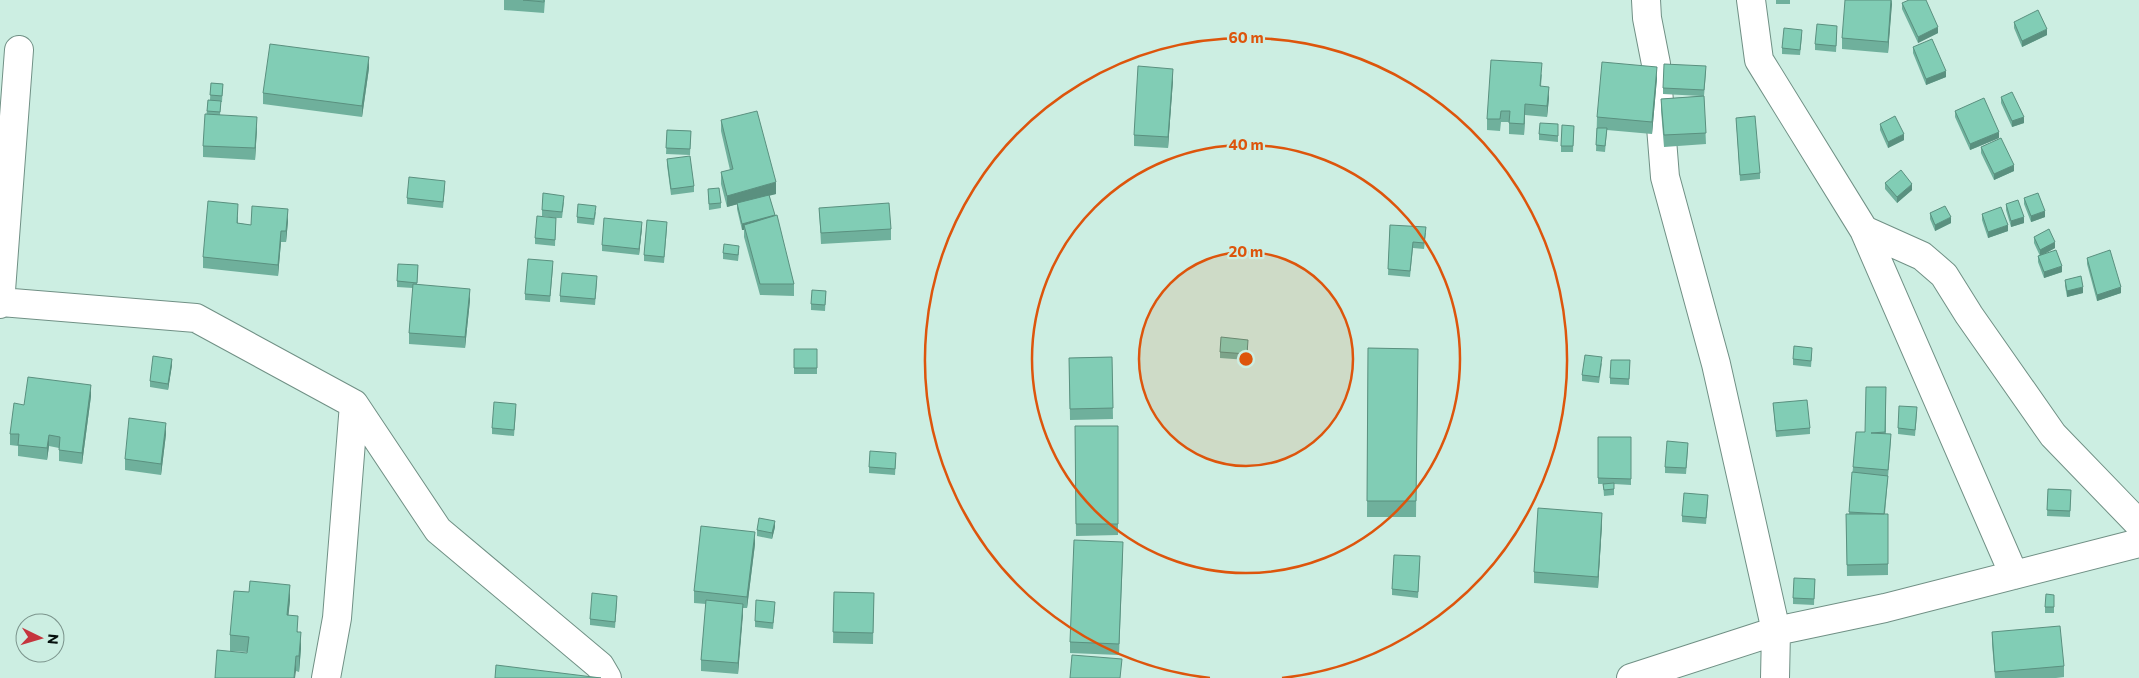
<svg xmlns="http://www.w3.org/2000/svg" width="2139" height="678" font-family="Commissioner,sans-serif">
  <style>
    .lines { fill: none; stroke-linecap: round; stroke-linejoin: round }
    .minor-casing { stroke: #709085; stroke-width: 30 }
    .minor { stroke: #fff; stroke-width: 28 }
    .wall { fill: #6fb09c }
    .shaded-wall { fill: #5a907f }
    .building { fill: #81cdb5; stroke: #5a907f }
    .ring { fill: none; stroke: #dd550c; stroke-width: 2.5 }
    .centre { fill: #dd550c; stroke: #cceee2; stroke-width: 2.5 }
    .ring-label { font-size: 15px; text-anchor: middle; font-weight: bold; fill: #dd550c; stroke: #cceee2; stroke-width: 4.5; stroke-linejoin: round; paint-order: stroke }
  </style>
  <rect width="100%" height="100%" fill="#cceee2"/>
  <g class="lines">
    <!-- minor casing -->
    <g class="minor-casing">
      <path id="minor" d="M1646,0L1647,18L1656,64L1665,177L1716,364L1776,631L1775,678
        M1751,0L1759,60L1864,230L2014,575
        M1864,230L1922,256L1944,275L1969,315L2053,435L2139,524
        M0,302L196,318L354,404L438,530L600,666L607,678
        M0,304L19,50
        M326,678L337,618L354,404
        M1631,678L1776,631L1885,608L2139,543"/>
    </g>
    <!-- minor -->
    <use href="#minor" class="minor"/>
  </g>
  <!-- wall -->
  <path class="wall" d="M504,0H545L544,13L504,10Z
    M1776,0H1790V4H1776Z
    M1892,0L1888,53L1842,49V38Z
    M1902,3L1938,33L1918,43L1902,9Z
    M2014,22L2047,35L2022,47L2014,28Z
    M1837,32L1836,52L1815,50V44Z
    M1802,36L1800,55L1782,54V48Z
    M1913,47L1946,77L1926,85L1913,53Z
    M369,68L362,117L263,104V93Z
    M1706,72L1704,96L1706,144L1664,147L1661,110V99L1701,96L1663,94V88Z
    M1542,74L1541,86L1549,98L1547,117L1525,115L1524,135L1509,134V122H1501L1500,131L1487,130V119Z
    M1657,78L1652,134L1607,130L1605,152L1596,151L1597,117Z
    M1173,80L1168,148L1134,146V135Z
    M211,83L223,84L222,102H221L220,115L257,128L255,160L203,157V146L208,100H210Z
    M2001,97L2024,123L2012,127L2001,103Z
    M1955,111L1999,138L1970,150L1955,117Z
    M1736,118L1760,173V179L1740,181Z
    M721,120L776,194L769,195L794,284V296L760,295L744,237V230H742L737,209V204L727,207L721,184V172L730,170L721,131Z
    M1558,124V142L1539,140V134Z
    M1880,124L1904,140L1888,148L1880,130Z
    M1574,126L1573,152H1561V146Z
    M667,130L691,131L690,155L666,154Z
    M1981,147L2014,171L1994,180L1981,153Z
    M667,159L694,186V192L671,195L667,165Z
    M1885,183L1912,190L1897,203L1885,189Z
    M445,187L443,208L407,204V198Z
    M708,189L721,203V208L709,210Z
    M2024,198L2045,217L2031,222L2024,204Z
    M564,202L562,218H556L555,246L535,244V238L556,218L542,216V210Z
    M2006,204L2024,223L2011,227L2006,210Z
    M819,208L891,229V240L821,244Z
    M596,212L594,225L577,223V217Z
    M1930,213L1951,223L1935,231L1930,219Z
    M1982,214L2008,231L1988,238L1982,220Z
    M238,216V223L251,225L288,221L286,242H281L278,276L203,268V257Z
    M1390,225L1426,233L1424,249L1413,248L1410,277L1388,275Z
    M642,228L639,255L602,251V245Z
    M667,228L664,263L644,261V255Z
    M2034,237L2055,248L2043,255L2062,272L2044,278L2038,262V256H2040L2034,243Z
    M739,252L738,261L723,259V253Z
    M2087,258L2121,293L2097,301L2087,264Z
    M418,265L417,285L470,300L465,348L409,344V333L413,288L397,287V281Z
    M553,267L550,302L525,300V294Z
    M2065,280L2083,293L2067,297L2065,286Z
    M597,282L595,305L560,302V296Z
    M826,291L825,311L811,310V304Z
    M1248,346L1247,360L1220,358V352Z
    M1368,348L1418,349L1416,517H1367Z
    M794,349H817V374H794Z
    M1812,354L1811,367L1793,365V359Z
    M1112,357L1113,419L1070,420L1069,358Z
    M1630,360L1629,385L1610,384V378Z
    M1602,363L1599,383L1582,381V375Z
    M172,365L168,390L150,387V381Z
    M1886,387V434L1891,440L1885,514H1888V575L1847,576L1846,514H1849L1853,467L1865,432Z
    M91,396L82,464L59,461V448L49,446L47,460L18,456V446L10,445V434L24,405Z
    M1773,403L1810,428V434L1776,437Z
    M516,410L514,436L492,434V428Z
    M1917,413L1915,436L1898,434V428Z
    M1075,426H1118V535L1076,536Z
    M166,434L161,475L125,470V459Z
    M1598,437H1631V485L1614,484V495L1604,496L1603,484H1604H1598Z
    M1688,449L1686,474L1665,473V467Z
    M896,459L895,475L869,473V467Z
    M2048,489L2071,490L2070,517L2047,516Z
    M1708,501L1706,524L1682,522V516Z
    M1602,524L1598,588L1534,583V572Z
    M775,527L772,539L757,536V530Z
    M755,544L747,608H743L738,674L701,671V660L706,604L694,603V591Z
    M1123,554L1119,655L1070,653V642Z
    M1420,562L1418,598L1392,595V589Z
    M1815,579L1814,605L1793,604V598Z
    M834,592L874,593L873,644L833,643Z
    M2054,595V613H2045V607Z
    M290,600L288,615L298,632L301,648L299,672L296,671L247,653V652L230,651V635Z
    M617,602L615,628L590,625V619Z
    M775,608L773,629L755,627V621Z
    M1992,632L2064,666V677L2056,678H1995L1992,644Z"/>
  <!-- shaded-wall -->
  <path class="shaded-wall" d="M1891,0L1892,4L1888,53V42Z
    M1938,27V33L1918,43V37Z
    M2047,29V35L2022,47V41Z
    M369,57V68L362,117V106Z
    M1657,67V78L1652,134V122Z
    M1173,69V80L1168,148V137Z
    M1946,71V77L1926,85V79Z
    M1549,87V98L1547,117V106Z
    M1525,104V115L1524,135V124Z
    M257,117V128L255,160V148Z
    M2024,117V123L2012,127V121Z
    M1999,132V138L1970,150V144Z
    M1904,134V140L1888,148V142Z
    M2014,165V171L1994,180V174Z
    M776,182V194L727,207V196Z
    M1912,184V190L1897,203V197Z
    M288,209V221L286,242V231Z
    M2045,211V217L2031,222V216Z
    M775,215L745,229L744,225V230H742V224Z
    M1951,217V223L1935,231V225Z
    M2024,217V223L2011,227V221Z
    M642,222V228L639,255V249Z
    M2008,225V231L1988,238V232Z
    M281,231V242L278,276V265Z
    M2055,242V248L2040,256V250Z
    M2062,266V272L2044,278V272Z
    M2083,287V293L2067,297V291Z
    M2121,287V293L2097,301V295Z
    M470,289V300L465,348V337Z
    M172,359V365L168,390V384Z
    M91,385V396L82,464V453Z
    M166,423V434L161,475V464Z
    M49,435V446L47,460V448Z
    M1602,513V524L1598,588V577Z
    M775,521V527L772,539V533Z
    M755,532V544L747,608V597Z
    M290,585V600L287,631V615Z
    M743,604V615L738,674V663Z
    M301,632V648L299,672V656Z
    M296,656V671L295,678H294Z"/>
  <!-- building -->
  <path class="building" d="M523,0H544V2Z
    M1845,0H1891L1888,42L1842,38Z
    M1909,0H1926L1938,27L1918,37L1902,3Z
    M2038,10L2047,29L2022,41L2014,22Z
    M1817,24L1837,26L1836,46L1815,44Z
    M1784,28L1802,30L1800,50L1782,48Z
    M1932,39L1946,71L1926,79L1913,47Z
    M270,44L369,57L362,106L263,93Z
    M1491,60L1542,63L1540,86L1549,87L1547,106L1525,104L1524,124L1509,123L1510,111H1501L1500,119H1487Z
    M1602,62L1657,67L1652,122L1597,117Z
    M1664,64L1706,66L1704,90L1663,88Z
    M1138,66L1173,69L1168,137L1134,135Z
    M211,83L223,84L222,96L210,95Z
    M2012,92L2024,117L2012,121L2001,97Z
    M1704,96L1706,133L1664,135L1661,99Z
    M1984,98L1999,132L1970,144L1955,111Z
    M208,100L221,101L220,112L207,111Z
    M757,111L776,182L727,196L721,172L733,169L721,120Z
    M205,114L257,117L255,148L203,146Z
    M1755,116L1760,173L1740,175L1736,118Z
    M1895,116L1904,134L1888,142L1880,124Z
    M1540,123L1558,124V136L1539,134Z
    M1562,125L1574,126L1573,146H1561Z
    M1597,128H1607L1605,146L1596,145Z
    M667,130L691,131L690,149L666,148Z
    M2001,138L2014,165L1994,174L1981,147Z
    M690,156L694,186L671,189L667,159Z
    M1901,170L1912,184L1897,197L1885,183Z
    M409,177L445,181L443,202L407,198Z
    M719,188L721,203L709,204L708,189Z
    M543,193L564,196L562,212L542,210Z
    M2038,193L2045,211L2031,216L2024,198Z
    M769,195L775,215L742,224L737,203Z
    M2018,200L2024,217L2011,221L2006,204Z
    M208,201L238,204L237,223L251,225L252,206L288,209L286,231H281L278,265L203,257Z
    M889,203L891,229L821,233L819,208Z
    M578,204L596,206L594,219L577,217Z
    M1945,206L1951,217L1935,225L1930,213Z
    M2001,207L2008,225L1988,232L1982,214Z
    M777,215L794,284H760L744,225Z
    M537,216L556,218L555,240L535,238Z
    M604,218L642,222L639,249L602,245Z
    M647,220L667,222L664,257L644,255Z
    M1390,225L1426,227L1424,243L1413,242L1410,271L1388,269Z
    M2049,229L2055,242L2040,250L2034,237Z
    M724,244L739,246L738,255L723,253Z
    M2056,250L2062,266L2044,272L2038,256Z
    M2110,250L2121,287L2097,295L2087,258Z
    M528,259L553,261L550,296L525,294Z
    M398,264L418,265L417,283L397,281Z
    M562,273L597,276L595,299L560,296Z
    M2081,276L2083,287L2067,291L2065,280Z
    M413,284L470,289L465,337L409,333Z
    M812,290L826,291L825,305L811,304Z
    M1221,337L1248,340L1247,354L1220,352Z
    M1794,346L1812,348L1811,361L1793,359Z
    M1368,348L1418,349L1416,501H1367Z
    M794,349H817V368H794Z
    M1585,355L1602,357L1599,377L1582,375Z
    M153,356L172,359L168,384L150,381Z
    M1112,357L1113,408L1070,409L1069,358Z
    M1611,360H1630L1629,379L1610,378Z
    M28,377L91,385L82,453L59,450L60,437L49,435L47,448L18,445L19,434H10L14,403L24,405Z
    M1866,387H1886L1885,432L1871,433L1891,434L1888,470L1853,467L1856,432H1865Z
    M1807,400L1810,428L1776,431L1773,403Z
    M494,402L516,404L514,430L492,428Z
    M1899,406L1917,407L1915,430L1898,428Z
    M129,418L166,423L161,464L125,459Z
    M1075,426H1118V524H1076Z
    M1598,437H1631V479L1598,478Z
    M1667,441L1688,443L1686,468L1665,467Z
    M870,451L896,453L895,469L869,467Z
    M1852,472L1888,476L1884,514L1849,512Z
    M1614,483V489L1604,490L1603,484Z
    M2048,489L2071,490L2070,511L2047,510Z
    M1684,493L1708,495L1706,518L1682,516Z
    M1538,508L1602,513L1598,577L1534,572Z
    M1846,514H1888V564L1847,565Z
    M759,518L775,521L772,533L757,530Z
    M701,526L755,532L747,597L694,591Z
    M1074,540L1123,542L1119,644L1070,642Z
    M1394,555L1420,556L1418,592L1392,589Z
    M1794,578L1815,579L1814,599L1793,598Z
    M250,581L290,585L287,615L298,616L297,632H301L299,656H296L294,678H215L217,650L247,653L249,637L230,635L234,591L249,592Z
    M834,592L874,593L873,633L833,632Z
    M592,593L617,596L615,622L590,619Z
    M2046,594L2054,595V607H2045Z
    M706,600L743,604L738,663L701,660Z
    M756,600L775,602L773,623L755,621Z
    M2060,626L2064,666L1995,672L1992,632Z
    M1072,655L1122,659L1120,678H1070Z
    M496,665L601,678H495Z"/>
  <!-- distance rings -->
  <circle cx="1246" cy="359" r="107" fill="#dd550c" fill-opacity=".12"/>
  <g class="ring">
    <circle cx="1246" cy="359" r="107"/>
    <circle cx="1246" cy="359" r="214"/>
    <path d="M1210 678A321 321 0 1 1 1282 678"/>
  </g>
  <circle cx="1246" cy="359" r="8" class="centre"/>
  <g class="ring-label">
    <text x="1246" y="43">60 m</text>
    <text x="1246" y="150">40 m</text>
    <text x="1246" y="257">20 m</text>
  </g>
  <!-- north arrow -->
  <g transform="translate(40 638) rotate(95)"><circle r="24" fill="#cceee2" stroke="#7c958d"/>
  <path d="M0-4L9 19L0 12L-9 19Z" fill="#c5353e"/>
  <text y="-8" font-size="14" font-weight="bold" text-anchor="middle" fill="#05100d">N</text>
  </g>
</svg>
